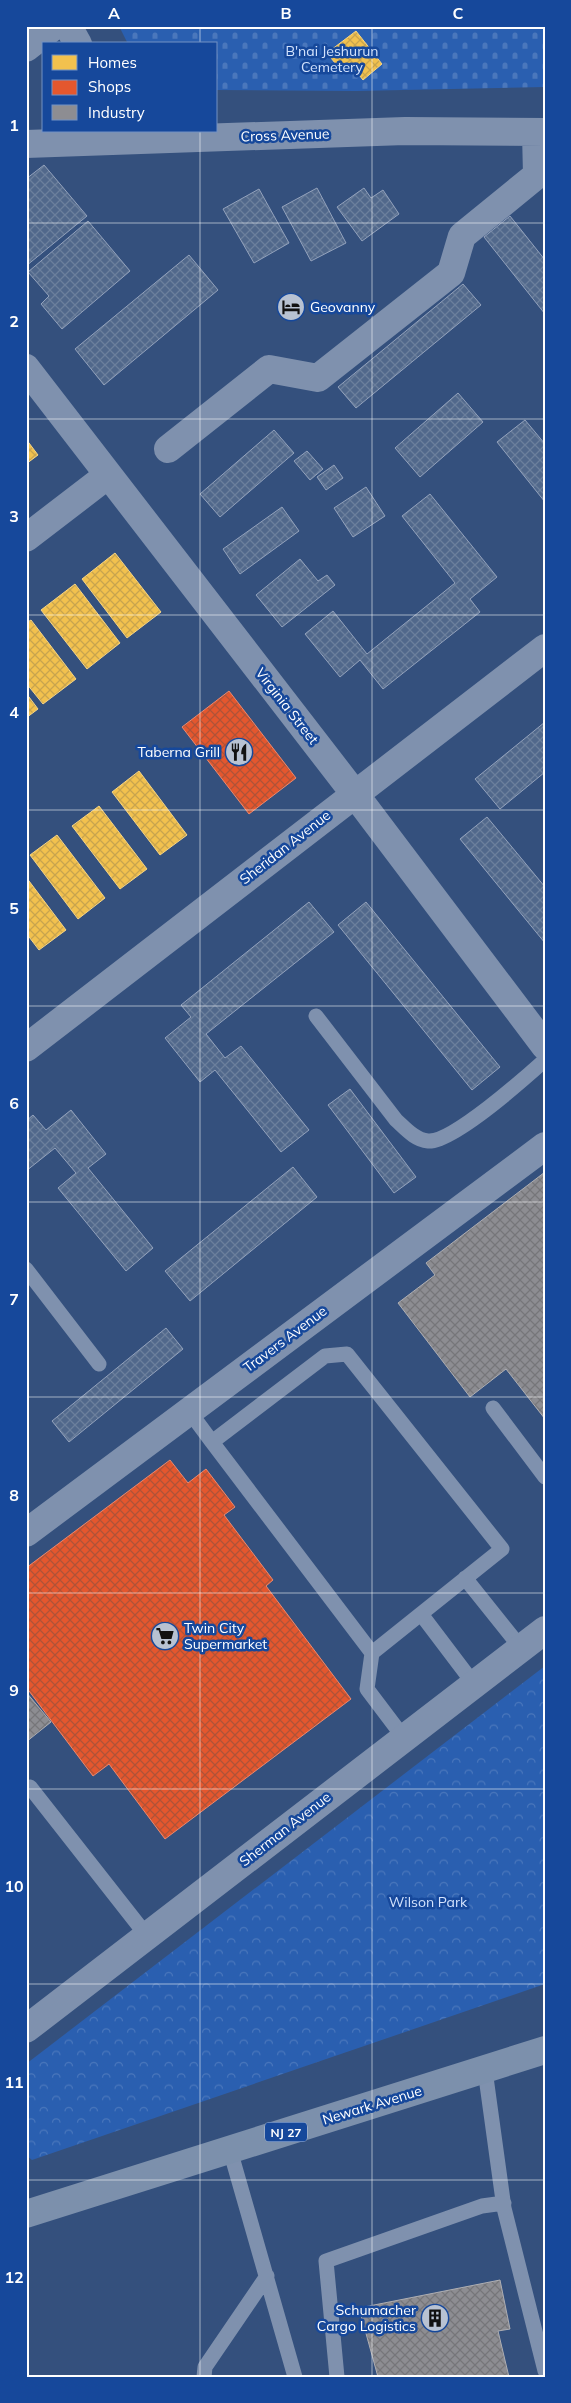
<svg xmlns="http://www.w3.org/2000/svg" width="571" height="2403" font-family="Mulish,sans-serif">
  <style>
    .forest { fill: url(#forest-crowns) }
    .cemetery { fill: url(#cemetery-stones) }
    .homes { fill: url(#homes-cross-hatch); stroke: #f6d483 }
    .shops { fill: url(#shops-cross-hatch); stroke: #ec896d }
    .industry { fill: url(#industry-cross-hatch); stroke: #afafb3 }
    .building { fill: url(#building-cross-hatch); stroke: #93a2bc }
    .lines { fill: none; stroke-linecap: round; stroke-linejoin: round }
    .lane { stroke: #7f91ae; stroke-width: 15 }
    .street { stroke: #7f91ae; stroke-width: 28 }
    .primary { stroke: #7c90ac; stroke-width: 28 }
    .grid { fill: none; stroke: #fff; stroke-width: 1; stroke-opacity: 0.55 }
    .labels { text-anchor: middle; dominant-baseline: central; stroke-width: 5; stroke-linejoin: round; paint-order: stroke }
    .shield { fill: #16489b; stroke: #b9c8e1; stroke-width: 1 }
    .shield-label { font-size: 12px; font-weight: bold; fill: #fff }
    .park-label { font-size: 14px; fill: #d3e3fd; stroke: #16489b }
    .street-label { font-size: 14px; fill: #fff; stroke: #16489b }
    .poi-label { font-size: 14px; fill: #fff; stroke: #16489b; text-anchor: start }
    .neatline { fill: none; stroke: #fff; stroke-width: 2 }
    .grid-label { font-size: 16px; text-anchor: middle; font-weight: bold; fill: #fff }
  </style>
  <defs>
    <pattern id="forest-crowns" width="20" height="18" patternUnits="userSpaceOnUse" patternTransform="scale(1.25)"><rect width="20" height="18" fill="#2a5fb0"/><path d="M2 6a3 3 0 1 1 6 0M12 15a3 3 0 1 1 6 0" fill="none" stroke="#4a77bc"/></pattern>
    <pattern id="cemetery-stones" width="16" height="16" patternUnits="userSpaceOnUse" patternTransform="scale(1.25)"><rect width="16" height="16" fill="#2a5fb0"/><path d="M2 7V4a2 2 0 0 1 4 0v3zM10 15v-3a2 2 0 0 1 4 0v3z" fill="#4a77bc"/></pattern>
    <pattern id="homes-cross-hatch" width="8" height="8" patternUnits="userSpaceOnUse" patternTransform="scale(1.25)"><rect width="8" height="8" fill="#f2c14e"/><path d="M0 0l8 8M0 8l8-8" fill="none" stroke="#c8a44e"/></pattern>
    <pattern id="shops-cross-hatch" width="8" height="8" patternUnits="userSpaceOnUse" patternTransform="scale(1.25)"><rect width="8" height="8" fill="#e4572e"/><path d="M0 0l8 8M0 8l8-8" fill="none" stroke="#af5338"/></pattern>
    <pattern id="industry-cross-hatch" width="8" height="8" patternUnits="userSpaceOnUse" patternTransform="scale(1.25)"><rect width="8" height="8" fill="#8d8d92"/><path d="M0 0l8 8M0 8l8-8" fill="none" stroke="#76767a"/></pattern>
    <pattern id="building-cross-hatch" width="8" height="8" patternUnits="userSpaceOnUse" patternTransform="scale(1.25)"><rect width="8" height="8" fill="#51688b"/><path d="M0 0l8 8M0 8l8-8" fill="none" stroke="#6b7f9c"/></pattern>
  </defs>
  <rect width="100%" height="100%" fill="#34507d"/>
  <!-- forest -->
  <path class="forest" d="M545,1666V1984L32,2160L26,2155V2064Z"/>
  <!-- cemetery -->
  <path class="cemetery" d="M119,26H545V87L356,91L216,90V44H128Z"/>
  <!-- homes -->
  <path class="homes" d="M356,31L382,64L363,80L352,66L343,73L327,53Z
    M26,439L38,455L26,464Z
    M115,553L161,612L127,638L82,579Z
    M75,584L120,643L87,669L41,610Z
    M31,620L76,679L43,704L26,683V623Z
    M26,693L38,709L26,718Z
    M139,771L187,835L160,855L112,792Z
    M99,806L147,869L120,889L72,826Z
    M57,835L105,898L78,919L30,855Z
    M26,877L66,930L39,950L26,933Z"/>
  <!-- shops -->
  <path class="shops" d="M229,691L296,778L249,814L182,727Z
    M170,1460L188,1483L206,1469L235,1507L224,1515L273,1580L266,1586L351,1699L165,1839L109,1764L93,1776L26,1687V1568Z"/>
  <!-- industry -->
  <path class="industry" d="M545,1172V1419L506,1369L470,1397L398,1303L435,1275L426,1263Z
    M26,1692L51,1722L26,1742Z
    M500,2280L510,2329L498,2331L509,2377H378L359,2308Z"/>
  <!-- building -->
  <path class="building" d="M44,165L87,216L26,266V179Z
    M317,188L346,243L311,261L282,207Z
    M364,188L371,198L383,190L399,214L362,241L337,207Z
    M259,189L289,243L254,263L223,209Z
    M510,216L545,260V314L484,237Z
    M88,221L130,271L62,329L41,304L49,296L28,272Z
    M189,255L218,290L104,385L75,349Z
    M463,284L481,305L356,408L338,387Z
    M458,393L483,422L420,477L395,448Z
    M525,420L545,444V502L497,442Z
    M274,430L294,453L220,517L200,494Z
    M307,451L323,469L310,480L294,461Z
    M334,465L343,478L326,490L317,477Z
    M366,487L385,516L353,537L334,508Z
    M430,494L497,577L470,599L480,612L383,689L360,660L340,677L305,634L333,611L367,654L455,583L402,516Z
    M282,507L299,531L240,574L223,549Z
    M300,559L318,581L327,575L335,585L282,627L256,595Z
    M545,722V772L500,809L475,779Z
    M487,817L545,887V943L460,839Z
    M309,902L334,932L206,1034L225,1058L241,1046L309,1130L281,1152L215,1070L200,1082L165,1038L191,1017L181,1005Z
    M366,902L500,1067L472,1090L338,925Z
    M350,1089L416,1177L394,1193L328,1105Z
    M71,1110L106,1154L88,1168L153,1248L126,1271L58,1188L76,1173L55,1148L26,1171V1121L33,1115L46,1130Z
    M293,1167L317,1197L190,1301L165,1271Z
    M166,1328L183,1349L69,1442L52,1421Z"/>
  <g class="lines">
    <!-- lane -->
    <path class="lane" d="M316,1016L396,1120C405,1128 415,1140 428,1141C452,1143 525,1078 545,1060
      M26,1269L99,1364
      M493,1408L545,1477
      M189,1411L212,1442
      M465,1578L521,1648
      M421,1614L474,1684
      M372,1653L502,1549L347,1354L325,1356L212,1442L372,1653L367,1689L404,1738
      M30,1787L147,1936
      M485,2070L504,2208L545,2371
      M230,2150L295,2377
      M204,2377L205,2367L267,2276
      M337,2377L326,2261L482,2206L504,2203"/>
    <!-- street -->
    <path class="street" d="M68,26L78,44
      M26,48L54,26
      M26,144L405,131L545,132
      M26,368L354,793L545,1046
      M168,449L269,369L318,378L451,273L462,236L537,175L536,133
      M26,538L108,475
      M26,1048L545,648
      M26,1533L545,1146
      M26,2029L545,1630"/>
    <!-- primary -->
    <path class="primary" d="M26,2214L545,2050"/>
  </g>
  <!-- grid -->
  <path class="grid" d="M200,26V44M372,26V2377M200,131V2377M26,223H545M26,419H545M26,615H545M26,810H545M26,1006H545M26,1202H545M26,1397H545M26,1593H545M26,1789H545M26,1984H545M26,2180H545"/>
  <!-- icons -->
  <defs>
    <g id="hotel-disc" transform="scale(1.4375)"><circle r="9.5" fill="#b8c2d2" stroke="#16489b"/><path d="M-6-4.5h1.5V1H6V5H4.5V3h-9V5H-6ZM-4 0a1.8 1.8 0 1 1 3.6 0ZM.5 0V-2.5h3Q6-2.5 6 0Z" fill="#111"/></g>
    <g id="restaurant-disc" transform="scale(1.4375)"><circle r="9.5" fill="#b8c2d2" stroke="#16489b"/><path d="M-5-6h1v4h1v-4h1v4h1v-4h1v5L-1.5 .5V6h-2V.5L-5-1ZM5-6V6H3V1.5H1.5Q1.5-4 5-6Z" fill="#111"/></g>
    <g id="supermarket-disc" transform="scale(1.4375)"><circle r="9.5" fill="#b8c2d2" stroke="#16489b"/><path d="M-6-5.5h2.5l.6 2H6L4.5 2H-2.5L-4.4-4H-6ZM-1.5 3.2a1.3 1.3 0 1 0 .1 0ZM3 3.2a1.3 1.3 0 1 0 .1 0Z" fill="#111"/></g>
    <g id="building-disc" transform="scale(1.4375)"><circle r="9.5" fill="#b8c2d2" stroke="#16489b"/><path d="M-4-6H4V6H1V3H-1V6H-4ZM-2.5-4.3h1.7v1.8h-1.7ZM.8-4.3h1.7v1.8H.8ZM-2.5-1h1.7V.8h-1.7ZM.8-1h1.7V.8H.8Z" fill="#111"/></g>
  </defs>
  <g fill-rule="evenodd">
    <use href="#hotel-disc" x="291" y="307"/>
    <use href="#restaurant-disc" x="239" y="752"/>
    <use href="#supermarket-disc" x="165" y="1636"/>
    <use href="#building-disc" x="435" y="2318"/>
  </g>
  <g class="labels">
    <!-- shield labels -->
    <rect class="shield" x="265" y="2122.5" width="42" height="19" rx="4"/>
    <g class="shield-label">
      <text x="286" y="2132">NJ 27</text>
    </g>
    <!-- park labels -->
    <g class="park-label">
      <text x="332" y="51">B'nai Jeshurun<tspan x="332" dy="16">Cemetery</tspan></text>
      <text x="428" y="1902">Wilson Park</text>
    </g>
    <!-- street labels -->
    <g class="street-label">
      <text transform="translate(285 135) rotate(-2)">Cross Avenue</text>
      <text transform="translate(287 706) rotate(52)">Virginia Street</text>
      <text transform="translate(285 847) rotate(-38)">Sheridan Avenue</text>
      <text transform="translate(285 1339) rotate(-37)">Travers Avenue</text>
      <text transform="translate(285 1829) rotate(-38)">Sherman Avenue</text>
      <text transform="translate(372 2105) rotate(-17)">Newark Avenue</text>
    </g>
    <!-- poi labels -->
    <g class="poi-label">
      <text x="310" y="307">Geovanny</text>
      <text x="220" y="752" text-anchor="end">Taberna Grill</text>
      <text x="184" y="1628">Twin City<tspan x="184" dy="16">Supermarket</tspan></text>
      <text x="416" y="2310" text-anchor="end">Schumacher<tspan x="416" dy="16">Cargo Logistics</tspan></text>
    </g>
  </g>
  <!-- border -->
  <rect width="571" height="2403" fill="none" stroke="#16489b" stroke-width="55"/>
  <!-- legend -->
  <rect x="42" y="42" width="175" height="90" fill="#16489b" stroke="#7391c3"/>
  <rect x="52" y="55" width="25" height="15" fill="#f2c14e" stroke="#7391c3"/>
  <text x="88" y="68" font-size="15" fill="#ffffff">Homes</text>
  <rect x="52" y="80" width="25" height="15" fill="#e4572e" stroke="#7391c3"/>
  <text x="88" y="92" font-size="15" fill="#ffffff">Shops</text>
  <rect x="52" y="105" width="25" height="15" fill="#8d8d92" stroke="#7391c3"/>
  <text x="88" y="118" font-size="15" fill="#ffffff">Industry</text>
  <rect x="28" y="28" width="516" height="2348" class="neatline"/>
  <g class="grid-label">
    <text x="114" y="19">A</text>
    <text x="286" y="19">B</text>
    <text x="458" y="19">C</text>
    <text x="14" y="131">1</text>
    <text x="14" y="327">2</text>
    <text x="14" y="522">3</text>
    <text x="14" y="718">4</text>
    <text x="14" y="914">5</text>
    <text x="14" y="1109">6</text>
    <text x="14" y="1305">7</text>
    <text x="14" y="1501">8</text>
    <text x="14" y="1696">9</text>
    <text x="14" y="1892">10</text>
    <text x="14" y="2088">11</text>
    <text x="14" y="2283">12</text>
  </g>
</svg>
